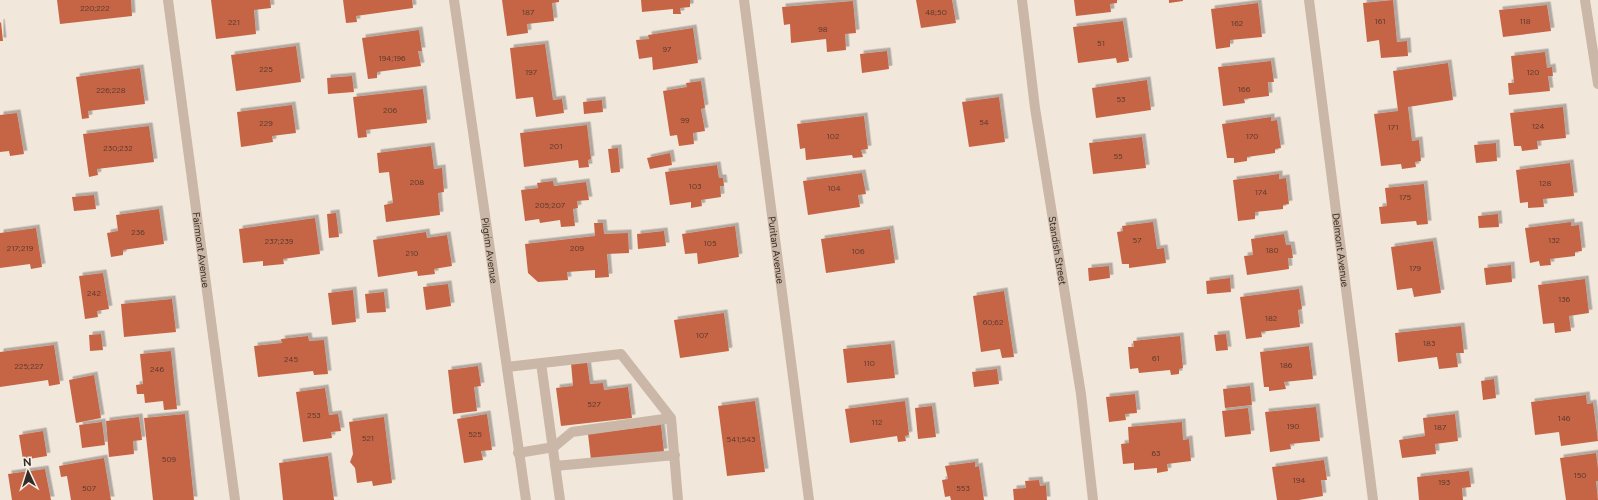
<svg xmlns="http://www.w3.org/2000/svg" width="1598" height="500" font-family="Figtree,sans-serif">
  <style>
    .building { fill: #c66545; filter: url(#shadow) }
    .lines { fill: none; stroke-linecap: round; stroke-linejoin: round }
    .lane { stroke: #cab7a7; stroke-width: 10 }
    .street { stroke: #cab7a7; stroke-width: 10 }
    .labels { text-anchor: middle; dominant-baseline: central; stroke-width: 4; stroke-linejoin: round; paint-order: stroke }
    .number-label { font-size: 8px; fill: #5a3a2e }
    .street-label { font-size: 10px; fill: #362c27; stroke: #f9f1e7 }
  </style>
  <defs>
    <filter id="shadow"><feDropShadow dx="3.5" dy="-3.5" stdDeviation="0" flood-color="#0004"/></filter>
  </defs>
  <rect width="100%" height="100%" fill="#f2e7db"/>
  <!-- building -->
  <path class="building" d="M57,0H131L132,16L60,24Z
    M211,0H270L271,8L254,10L256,34L216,39Z
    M343,0H412L413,8L356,16L357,22L346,23Z
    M502,0H559V2L552,3L554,21L527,24L528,33L507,36Z
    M641,0H690V7L680,8L681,14H673V9L642,12Z
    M916,0H952L956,23L921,28Z
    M1074,0H1117V3L1110,4L1111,12L1076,16Z
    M1169,0H1183V1L1169,3Z
    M1393,0L1397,42L1407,41L1408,56L1381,58L1379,40L1367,42L1363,3Z
    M853,1L856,33L845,34L846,50L827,52L826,39L791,43L790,24L784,25L782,7Z
    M1258,3L1262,37L1230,40V47L1216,49L1211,9Z
    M1547,5L1551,31L1503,37L1499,10Z
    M1123,21L1129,61L1117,63L1116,58L1078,63L1073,27Z
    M1,22L3,41H0V23Z
    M693,28L698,63L653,70L652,57L639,59L636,40L649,39L648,35Z
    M419,30L422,51H418L421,66L377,72V78L368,79L362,38Z
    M545,44L553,100L562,99L564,113L536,117L533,97L516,99L510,48Z
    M296,46L301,82L236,91L231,55Z
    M887,51L889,69L862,73L860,54Z
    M1545,52L1547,68L1552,67L1553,76H1548L1550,91L1509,95L1508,83H1514L1511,56Z
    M1271,61L1274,82H1268L1269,96L1244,99L1245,103L1223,106L1218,67Z
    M1448,63L1453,100L1408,107L1412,141L1419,140L1421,161L1415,162L1416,167L1402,169L1401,164L1381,166L1374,114L1398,111L1393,71Z
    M140,68L145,104L88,111L89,118L82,119L76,77Z
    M352,76L354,92L328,94L327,78Z
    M1147,80L1151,110L1096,118L1092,88Z
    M701,81L705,108L701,109L705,131L693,133L694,144L679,146L677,135L670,136L663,91L687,87L686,83Z
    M423,89L427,123L366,130L367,137L358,138L353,97Z
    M999,97L1005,142L969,147L962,102Z
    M602,100L603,112L584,114L583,102Z
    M292,105L296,133L272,136L273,142L241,147L237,112Z
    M1563,107L1566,138L1537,141L1538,149L1522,151L1521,146H1514L1510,113Z
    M17,113L24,154L10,156L9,151L0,152V115Z
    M864,116L868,149L861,150L863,157L853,158L852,155L806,160L805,148L800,149L797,124Z
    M1271,117V121L1277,120L1281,148L1275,149V153L1247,157V161L1234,163V158H1227L1222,124Z
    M587,125L591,159L588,160L589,167L579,168L578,160L524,167L520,133Z
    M149,126L154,162L97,169L98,175L89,177L83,134Z
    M1142,137L1146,168L1093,174L1089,143Z
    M1496,143L1497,161L1476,163L1474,145Z
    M431,146L434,169L442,168L444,192L438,193L440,215L386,222L384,205L393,203L389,172L379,173L377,153Z
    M618,148L620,172L611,173L608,149Z
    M670,153L672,165L650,169L647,158Z
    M1570,163L1574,196L1543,199L1544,207L1528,208V202L1520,203L1516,170Z
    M717,165L719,178H723L724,186H720L721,197L701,200L702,206L691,208V202L670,205L665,172Z
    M862,173L866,194L858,195L860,207L808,215L803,181Z
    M1279,174V179L1286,178L1289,204L1283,205V209L1255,212V219L1238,221L1233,180Z
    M553,181L554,186L586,182L589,200L577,201L578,208L573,209L575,226L561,227L560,220L540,223L539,219L525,221L521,190L538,188L537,183Z
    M1424,184L1428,224L1417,225L1416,221L1381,224L1379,207L1387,206L1385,188Z
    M94,195L96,209L74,211L72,197Z
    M159,209L164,244L123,250V255L111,257L107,233L118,231L116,215Z
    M336,213L339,237L329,238L327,214Z
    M1498,214L1499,227L1479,228L1478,216Z
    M315,218L320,254L283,259L284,264L263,266V261L243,263L239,229Z
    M1153,222L1157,249L1164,248L1166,263L1129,268V264H1122L1117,232L1123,231L1122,226Z
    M1571,222V226L1579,225L1582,251L1575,252V256L1550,259L1551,265L1540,266L1539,261L1530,263L1525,228Z
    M594,223H603L604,234L628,233L629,253L607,254L609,277L595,278V270L567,272L568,280L538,282L528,273L525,244L595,236Z
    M735,226L739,257L698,264L697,253L685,254L682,234Z
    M36,228L42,267L31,269L30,264L0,268V233Z
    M890,229L895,263L826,273L821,239Z
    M664,231L666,246L638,249L637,234Z
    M426,232L427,238L447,235L452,266L434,269L435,274L418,276L417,271L378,277L373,240Z
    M1284,234L1286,245H1291L1293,258H1288L1289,269L1247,275L1244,256L1253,255L1251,239Z
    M1433,241L1441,293L1414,297L1412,288L1397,290L1391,247Z
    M1511,265L1512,282L1486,285L1484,268Z
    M1109,266L1110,278L1089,281L1088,268Z
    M103,273L109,309L97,311L98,317L85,319L79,276Z
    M1230,278L1231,292L1207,294L1206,281Z
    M1585,279L1589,313L1569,316L1571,331L1555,333L1554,323L1543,324L1538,285Z
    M448,284L451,306L426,310L423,287Z
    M1299,289L1302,309L1298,310L1300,327L1261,332L1262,337L1246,339L1240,297Z
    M353,290L356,322L332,325L328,293Z
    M1004,291L1014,357L1002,358L1000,349L981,352L973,296Z
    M384,292L386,312L367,313L365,294Z
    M172,299L176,332L124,337L121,304Z
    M724,313L729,351L680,358L674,320Z
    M1461,326L1464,353H1456L1458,367L1439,369L1437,357L1398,362L1395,333Z
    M101,334L103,350L90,351L89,335Z
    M1226,334L1228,350L1216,351L1214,335Z
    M308,336L309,341L324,340L328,374L314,375L313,371L258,377L254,346L282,343L281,339Z
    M1180,336L1183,368L1179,369V374L1171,375L1170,370L1139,373L1138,368L1130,369L1128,347H1134L1133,341Z
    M891,344L895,378L847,383L843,349Z
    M54,345L60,384L49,386L48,380L0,387V352Z
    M1309,346L1313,379L1284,382L1286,389L1269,391V387H1264L1260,352Z
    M171,351L177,409L164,410L163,401L145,403L144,394H137L136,385L143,384L140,354Z
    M587,362L590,384L603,383L604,390L628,387L632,418L561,426L556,388L573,386L571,363Z
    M478,366L481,386L474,387L477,411L453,414L448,370Z
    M997,369L999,384L974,387L972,372Z
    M94,375L101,418L76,423L69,380Z
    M1494,379L1496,398L1483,400L1481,381Z
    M1250,386L1252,405L1225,408L1223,389Z
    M325,388L329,415L338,414L341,431L331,432L332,438L303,442L296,392Z
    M1135,394L1137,413L1125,414L1126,420L1109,422L1106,397Z
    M1586,395L1587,404L1593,403L1598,441L1561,446L1559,432L1535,435L1531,402Z
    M755,401L765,472L727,476L718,406Z
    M905,401L909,435L905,436L906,441L898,442L897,436L850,443L845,409Z
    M932,406L936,437L918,439L915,408Z
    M1316,407L1320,441L1290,444L1291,449L1270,452L1265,412Z
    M1248,408L1251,434L1225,437L1222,411Z
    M185,414L194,500H153L144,418Z
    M487,414L492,450L481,451L483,460L464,463L457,419Z
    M1455,414L1458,441L1435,444L1436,454L1402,458L1399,440L1425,436L1423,418Z
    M139,417L142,440L133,441L134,454L109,457L106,421Z
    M384,417L392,483L373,486L372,481L357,483L355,468L350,462L353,454L349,422Z
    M102,422L105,445L82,448L79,425Z
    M1182,422L1183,440L1189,439L1191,461L1167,464L1168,471L1157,473V468L1134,470V463L1123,464L1121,444L1129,443L1128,427Z
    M661,425L664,452L591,460L588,434Z
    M43,431L47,456L23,460L19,435Z
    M1596,453L1598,469V481H1596L1598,500H1566L1560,458Z
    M328,456L334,500H283L279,463Z
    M104,458L111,500H71L67,476L61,477L59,466Z
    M1324,460L1327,480H1321L1323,496L1299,500H1277L1272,467Z
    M975,462V467L979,466L984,500H951L950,496L945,497L942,480L948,479L945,466Z
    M45,469L51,500H12L8,474Z
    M1469,471L1471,487L1462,488L1463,500H1419L1417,477Z
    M1039,480L1040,486L1046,485L1047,500H1014L1013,489L1026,488L1025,481Z"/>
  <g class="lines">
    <!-- lane -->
    <path class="lane" d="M541,363L560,500
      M507,367L621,354L671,418L678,500
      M518,453L554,447L572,432L671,418
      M555,466L675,455"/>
    <!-- street -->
    <g class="street">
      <path id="s1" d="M168,0L235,500"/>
      <path id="s2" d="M454,0L526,500"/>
      <path id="s3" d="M744,0L809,500"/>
      <path id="s4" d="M1022,0L1035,108L1081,394L1093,500"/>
      <path id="s5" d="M1309,0L1373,500"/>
      <path d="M1585,0L1598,84"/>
    </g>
  </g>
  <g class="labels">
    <!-- number labels -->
    <g class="number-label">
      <text x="95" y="8">220;222</text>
      <text x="528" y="12">187</text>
      <text x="936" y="12">48;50</text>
      <text x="1380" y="21">161</text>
      <text x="1525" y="21">118</text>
      <text x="234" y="22">221</text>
      <text x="1237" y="23">162</text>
      <text x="823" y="29">98</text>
      <text x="1101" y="43">51</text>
      <text x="667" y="49">97</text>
      <text x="392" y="58">194;196</text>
      <text x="266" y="69">225</text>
      <text x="531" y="72">197</text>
      <text x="1533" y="72">120</text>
      <text x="1244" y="89">166</text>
      <text x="111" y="90">226;228</text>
      <text x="1121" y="99">53</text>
      <text x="390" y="110">206</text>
      <text x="685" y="120">99</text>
      <text x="984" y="122">54</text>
      <text x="266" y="123">229</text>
      <text x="1538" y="126">124</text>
      <text x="1393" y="127">171</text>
      <text x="833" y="136">102</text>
      <text x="1252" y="136">170</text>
      <text x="556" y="146">201</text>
      <text x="118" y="148">230;232</text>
      <text x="1118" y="156">55</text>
      <text x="417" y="182">208</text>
      <text x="1545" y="183">128</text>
      <text x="695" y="186">103</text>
      <text x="834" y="188">104</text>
      <text x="1261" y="192">174</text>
      <text x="1405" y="197">175</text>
      <text x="550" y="205">205;207</text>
      <text x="138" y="232">236</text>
      <text x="1137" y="240">57</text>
      <text x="1554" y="240">132</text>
      <text x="279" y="241">237;239</text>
      <text x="710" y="243">105</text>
      <text x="20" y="248">217;219</text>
      <text x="577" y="248">209</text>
      <text x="1272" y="250">180</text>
      <text x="858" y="251">106</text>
      <text x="412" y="253">210</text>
      <text x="1415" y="268">179</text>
      <text x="94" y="293">242</text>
      <text x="1564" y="299">136</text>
      <text x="1271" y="318">182</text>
      <text x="993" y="322">60;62</text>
      <text x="702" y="335">107</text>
      <text x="1429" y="343">183</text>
      <text x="1156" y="358">61</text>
      <text x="291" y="359">245</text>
      <text x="869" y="363">110</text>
      <text x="1286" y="365">186</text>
      <text x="29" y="366">225;227</text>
      <text x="157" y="369">246</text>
      <text x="594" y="404">527</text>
      <text x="314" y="415">253</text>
      <text x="1564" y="418">146</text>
      <text x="877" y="422">112</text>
      <text x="1293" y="426">190</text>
      <text x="1440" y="427">187</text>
      <text x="475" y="434">525</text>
      <text x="368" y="438">521</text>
      <text x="741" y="439">541;543</text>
      <text x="1156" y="453">63</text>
      <text x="169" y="459">509</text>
      <text x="1580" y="475">150</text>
      <text x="1299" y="480">194</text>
      <text x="1444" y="482">193</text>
      <text x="89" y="488">507</text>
      <text x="963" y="488">553</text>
    </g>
    <!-- street labels -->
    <g class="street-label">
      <text stroke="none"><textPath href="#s1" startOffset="252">Fairmont Avenue</textPath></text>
      <text stroke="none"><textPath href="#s2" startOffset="253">Pilgrim Avenue</textPath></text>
      <text stroke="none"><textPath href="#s3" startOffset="252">Puritan Avenue</textPath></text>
      <text stroke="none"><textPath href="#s4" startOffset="253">Standish Street</textPath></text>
      <text stroke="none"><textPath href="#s5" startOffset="252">Delmont Avenue</textPath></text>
    </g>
  </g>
  <!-- north arrow -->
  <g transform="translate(28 472) rotate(356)" stroke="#f9f1e7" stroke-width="3" paint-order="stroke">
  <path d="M0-3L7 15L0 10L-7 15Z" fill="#362c27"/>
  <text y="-6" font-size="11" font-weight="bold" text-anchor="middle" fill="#362c27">N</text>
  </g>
</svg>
